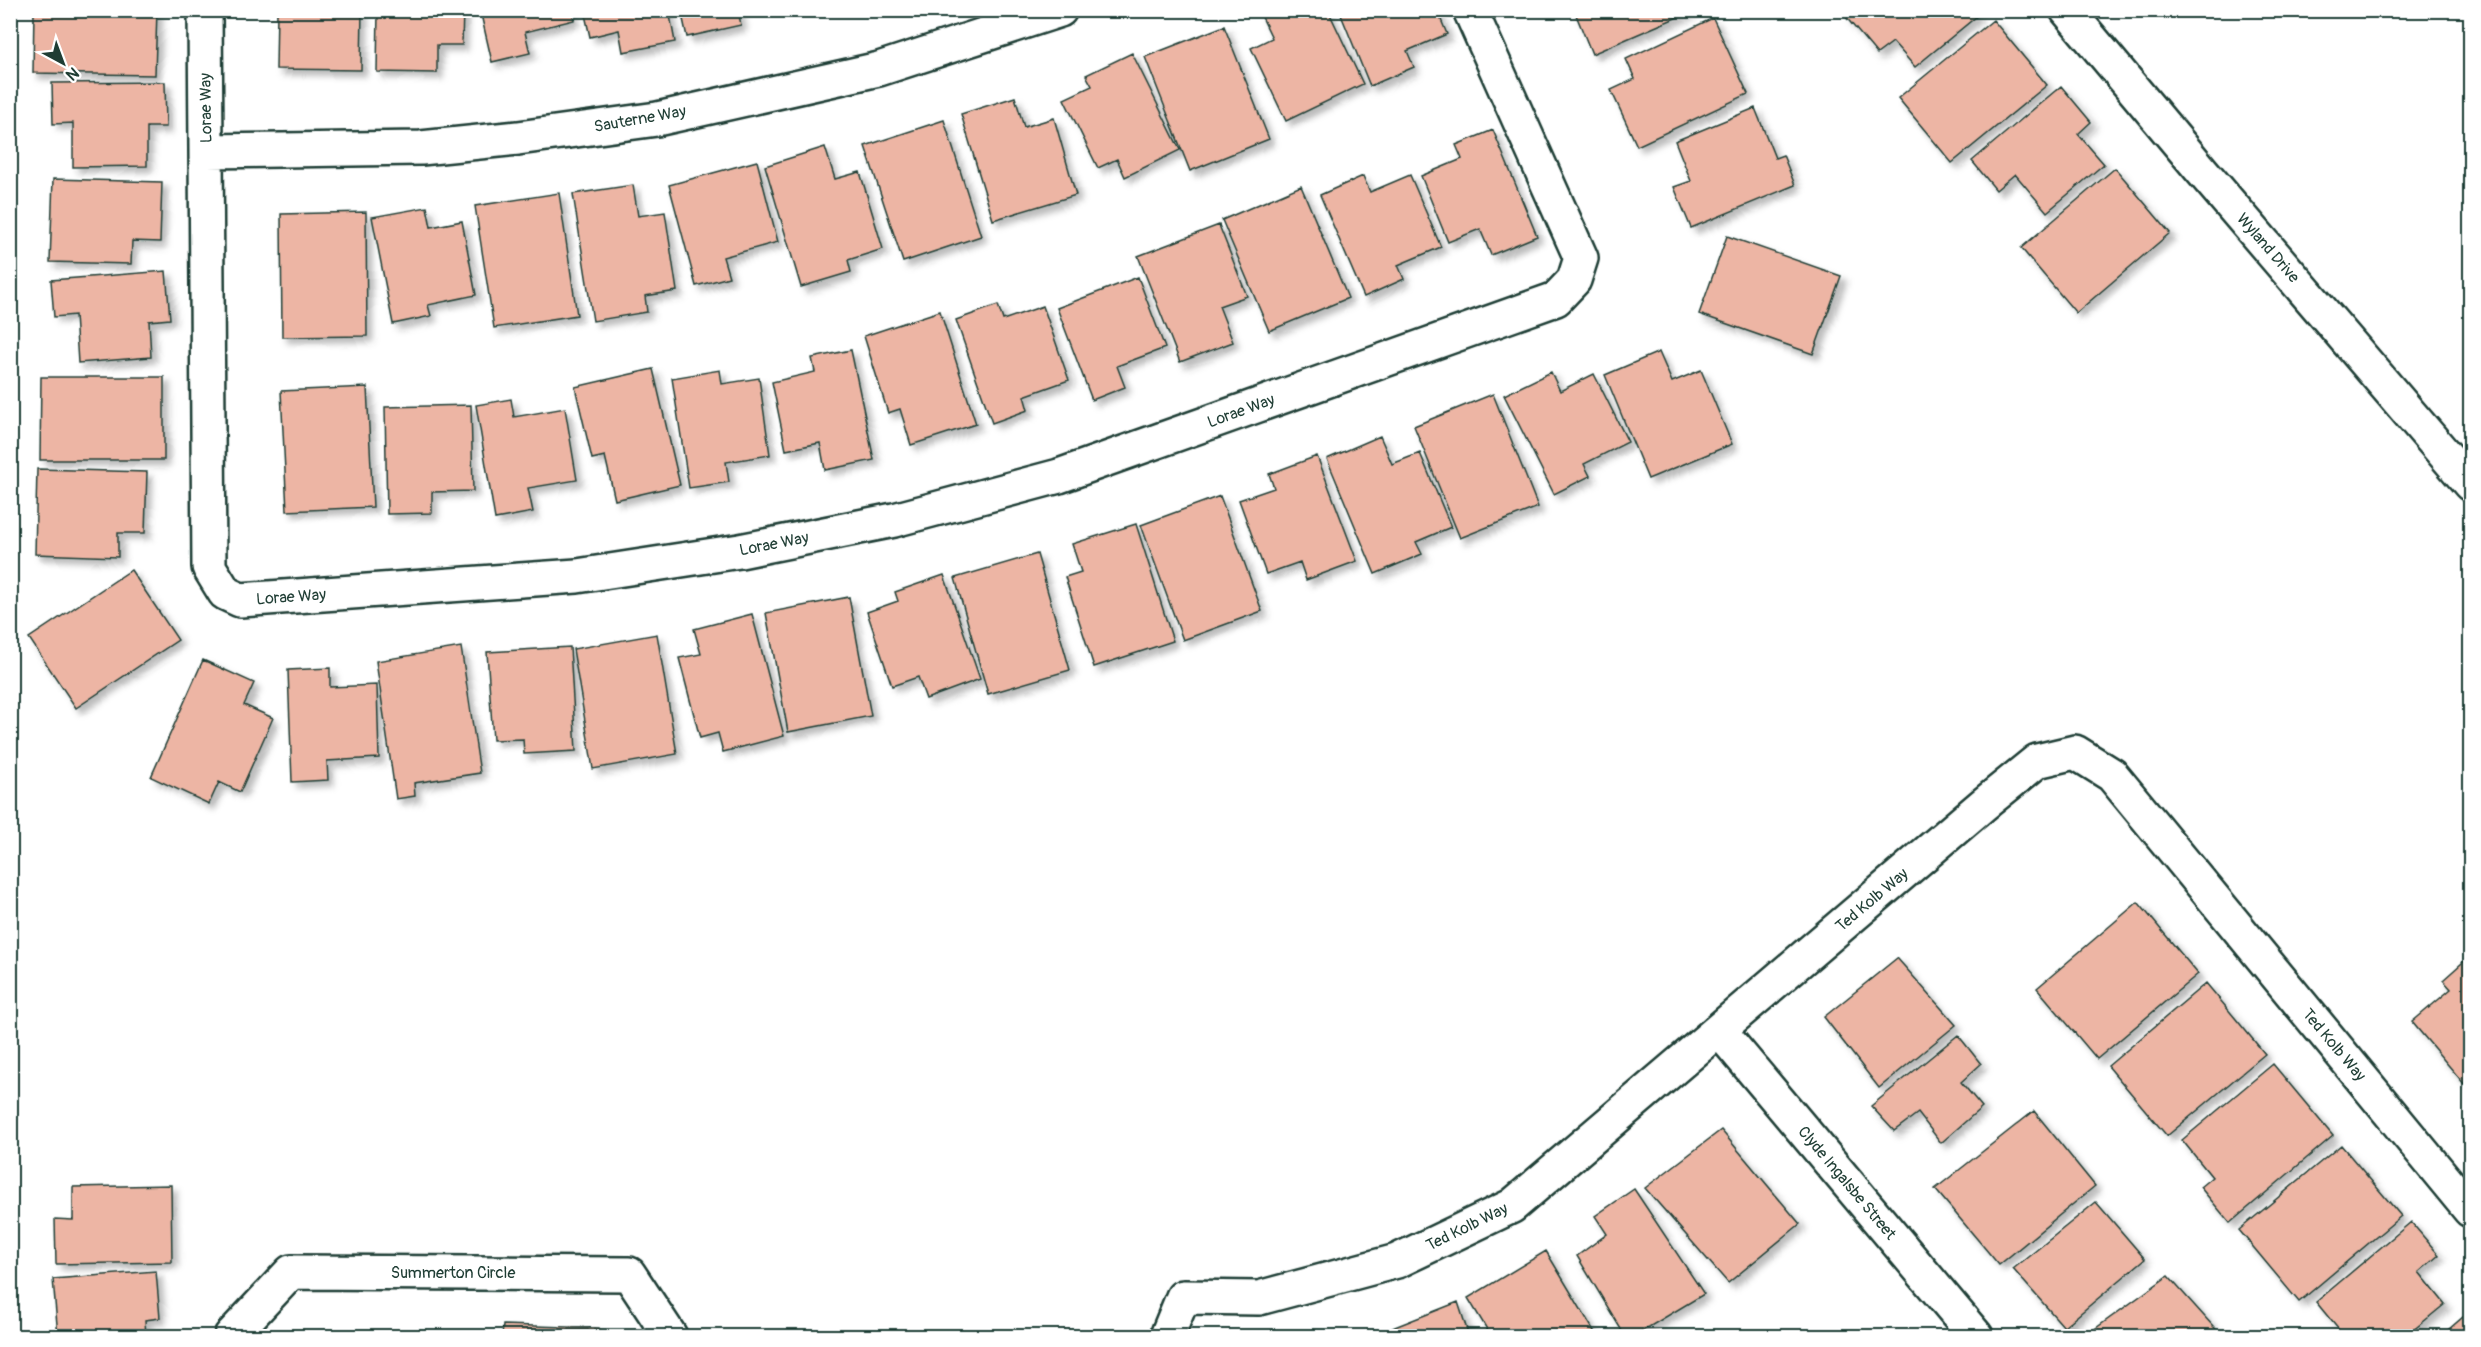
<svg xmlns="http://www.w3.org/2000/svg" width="2481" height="1347" font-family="Pangolin,sans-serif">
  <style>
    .building { fill: #edb5a4; stroke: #1f3d34; stroke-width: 1.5; filter: url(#shadow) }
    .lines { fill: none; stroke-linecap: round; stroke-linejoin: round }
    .minor-casing { stroke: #1f3d34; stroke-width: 38 }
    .minor { stroke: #fff; stroke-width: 33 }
    .labels { text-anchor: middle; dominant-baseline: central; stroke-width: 6; stroke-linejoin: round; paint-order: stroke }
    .street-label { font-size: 16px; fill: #1f3d34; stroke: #fff }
  </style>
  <defs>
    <filter id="shadow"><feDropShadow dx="5.5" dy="5.5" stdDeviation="3" flood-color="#0004"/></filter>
  </defs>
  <rect width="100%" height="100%" fill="#fff"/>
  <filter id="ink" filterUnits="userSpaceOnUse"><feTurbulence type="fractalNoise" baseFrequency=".0167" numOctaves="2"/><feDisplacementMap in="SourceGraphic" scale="12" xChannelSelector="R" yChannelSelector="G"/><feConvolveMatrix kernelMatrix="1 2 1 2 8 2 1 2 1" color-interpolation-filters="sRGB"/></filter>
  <g filter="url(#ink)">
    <!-- building -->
    <path class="building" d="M34,10H157L155,75L33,73Z
      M277,10H362L361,70L276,69Z
      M378,10H463L462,45H437V73L377,72Z
      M480,10H572L574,20L525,32L530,53L492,62Z
      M584,10H669L675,42L623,52L619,30L590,37Z
      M681,10H738L741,25L687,37Z
      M1264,10H1328L1363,84L1286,121L1251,48L1272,38L1260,13Z
      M1339,10H1437L1447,34L1407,51L1414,67L1370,86Z
      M1574,10H1694L1592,54Z
      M1852,10H1973L1977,16L1915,67L1893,42L1877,54L1845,16Z
      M1713,18L1748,94L1637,146L1611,90L1635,79L1626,59Z
      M1993,20L2047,85L1952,163L1898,98Z
      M1224,26L1269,139L1190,171L1145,57Z
      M1132,53L1180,150L1125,177L1117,159L1098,168L1064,99L1092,86L1086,75Z
      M165,82L166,127H147V166L73,167V123L53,124L52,83Z
      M2061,86L2091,122L2078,134L2104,164L2047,212L2015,174L1996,190L1972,161Z
      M1015,97L1024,127L1054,118L1076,195L993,220L961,114Z
      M1755,108L1775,158L1783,155L1795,185L1691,228L1674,187L1691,181L1675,141Z
      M944,120L981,236L903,262L865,146Z
      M1493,130L1537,236L1491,255L1480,229L1448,242L1421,176L1462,159L1456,145Z
      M825,147L835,179L860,172L883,249L848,260L851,272L801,287L765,166Z
      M757,161L778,242L723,257L729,277L696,286L669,185Z
      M2115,168L2170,233L2076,313L2021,248Z
      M1410,175L1441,247L1398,265L1404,279L1364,297L1320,195L1363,176L1370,192Z
      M53,179L162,182L160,242L132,241L131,264L50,262Z
      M633,185L638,216L665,212L677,291L645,296L647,312L593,321L573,194Z
      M1301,186L1348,298L1269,331L1222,220Z
      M559,193L577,315L494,328L475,206Z
      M427,207L431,227L462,221L476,295L428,305L431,316L393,324L372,217Z
      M366,212L367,336L282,337L281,214Z
      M1219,225L1247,296L1219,306L1233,342L1180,362L1138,256Z
      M1727,236L1841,276L1813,354L1699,314Z
      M166,271L170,319L149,321L151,357L78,363L75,315L54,317L51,280Z
      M1138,277L1165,348L1117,366L1125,387L1092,400L1057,308Z
      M998,305L1003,320L1043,306L1069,380L1024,396L1028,410L992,423L956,320Z
      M940,311L976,424L911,445L900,409L888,413L864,336Z
      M851,350L874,460L825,470L820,443L786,450L772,382L815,372L812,358Z
      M1659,352L1672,382L1701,370L1732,444L1648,479L1605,375Z
      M653,369L680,485L615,500L605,456L592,459L575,387Z
      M720,370L722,384L759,378L770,455L726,462L729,482L689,488L672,378Z
      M1551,372L1560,391L1594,374L1628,442L1584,464L1590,476L1554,494L1504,395Z
      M41,377H164V460H40Z
      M367,387L373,507L287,511L281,391Z
      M1493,394L1538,507L1460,538L1414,426Z
      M511,399L514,417L565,408L577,480L528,488L533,512L495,519L476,405Z
      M471,405L473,491L432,492V513L387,514L385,407Z
      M1380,436L1392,464L1420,453L1451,527L1416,542L1422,554L1375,574L1327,459Z
      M1317,456L1357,561L1306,580L1300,562L1266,574L1239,500L1274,488L1269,474Z
      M37,469L147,472L145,533H118V557L35,554Z
      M1220,496L1262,611L1183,640L1141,525Z
      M1136,524L1173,641L1094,667L1065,577L1081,572L1072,544Z
      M1037,554L1070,670L988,694L955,578Z
      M131,570L178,640L76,708L29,638Z
      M944,575L980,679L926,699L918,677L892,686L867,612L898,601L895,592Z
      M849,597L871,716L788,732L766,613Z
      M752,614L784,736L723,752L718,733L700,738L679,658L701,654L694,629Z
      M657,634L677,754L593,769L573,649Z
      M461,647L480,773L414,783L415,796L396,799L376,661Z
      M570,647L576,751L524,754L523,739L493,740L487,652Z
      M203,660L254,683L244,705L273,718L240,792L219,782L209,804L151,777Z
      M330,668V687L377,685L379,758L327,761L328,780L292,782L288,670Z
      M2138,902L2198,974L2097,1059L2037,988Z
      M2470,956V1091L2412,1022L2451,989L2443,980Z
      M1897,958L1956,1025L1879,1088L1824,1017Z
      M2206,983L2265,1054L2167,1136L2108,1066Z
      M1958,1035L1981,1064L1961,1082L1982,1107L1941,1143L1918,1113L1894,1131L1871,1106Z
      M2273,1064L2333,1136L2230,1223L2200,1187L2212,1177L2182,1140Z
      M2034,1111L2095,1186L1999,1265L1935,1189Z
      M1721,1130L1800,1224L1728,1283L1645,1188Z
      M2341,1145L2401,1216L2299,1302L2239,1230Z
      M171,1185L172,1262L56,1264L55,1219L73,1220V1187Z
      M1634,1189L1704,1294L1634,1336H1625L1577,1256L1607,1234L1595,1216Z
      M2096,1202L2145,1259L2064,1327L2013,1269Z
      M2411,1222L2439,1255L2419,1272L2445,1304L2406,1336H2344L2316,1302Z
      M1546,1251L1597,1336H1491L1468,1298Z
      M156,1271L160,1318L145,1320L146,1336H58L53,1279Z
      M2168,1276L2222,1336H2085Z
      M1458,1302L1469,1336H1372Z
      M2470,1311V1336H2441Z
      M503,1325L599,1328V1336H502Z
      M318,1331L426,1333V1336H318Z"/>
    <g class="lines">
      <!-- minor casing -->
      <g class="minor-casing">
        <path id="minor" d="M205,10L209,567L225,593L240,600L577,576L740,551L894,520L1059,476L1556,299L1574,280L1581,258L1470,10
          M2067,10L2202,171L2470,484
          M207,151L421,148L518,138L657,119L879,69L1060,10
          M1719,1030L1976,1336
          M231,1336L291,1272L629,1274L670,1336
          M1167,1336L1183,1297L1259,1298L1397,1261L1512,1206L1984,804L2037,761L2075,752L2112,775L2470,1210"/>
      </g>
      <!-- minor -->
      <use href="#minor" class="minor"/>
    </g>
  </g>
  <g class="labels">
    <!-- street labels -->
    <g class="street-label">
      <text transform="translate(206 108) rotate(-91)">Lorae Way</text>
      <text transform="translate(640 119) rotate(-10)">Sauterne Way</text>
      <text transform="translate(2268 248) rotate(49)">Wyland Drive</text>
      <text transform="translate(1241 411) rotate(-20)">Lorae Way</text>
      <text transform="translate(774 544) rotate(-11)">Lorae Way</text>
      <text transform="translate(291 597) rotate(-4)">Lorae Way</text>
      <text transform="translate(1872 900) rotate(-40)">Ted Kolb Way</text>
      <text transform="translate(2334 1045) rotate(50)">Ted Kolb Way</text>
      <text transform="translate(1847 1183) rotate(50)">Clyde Ingalsbe Street</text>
      <text transform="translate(1467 1227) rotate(-26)">Ted Kolb Way</text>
      <text x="453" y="1273">Summerton Circle</text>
    </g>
  </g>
  <!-- margin -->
  <rect width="2481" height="1347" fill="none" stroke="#fff" stroke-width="36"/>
  <rect x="18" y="18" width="2445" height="1311" fill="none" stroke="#1f3d34" stroke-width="2" filter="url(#ink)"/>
  <!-- north arrow -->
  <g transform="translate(63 63) rotate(139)" stroke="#ffffff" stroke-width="4.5" paint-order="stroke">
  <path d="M0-4.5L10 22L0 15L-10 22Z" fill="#1f3d34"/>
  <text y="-9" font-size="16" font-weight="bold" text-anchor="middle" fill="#1f3d34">N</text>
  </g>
</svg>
